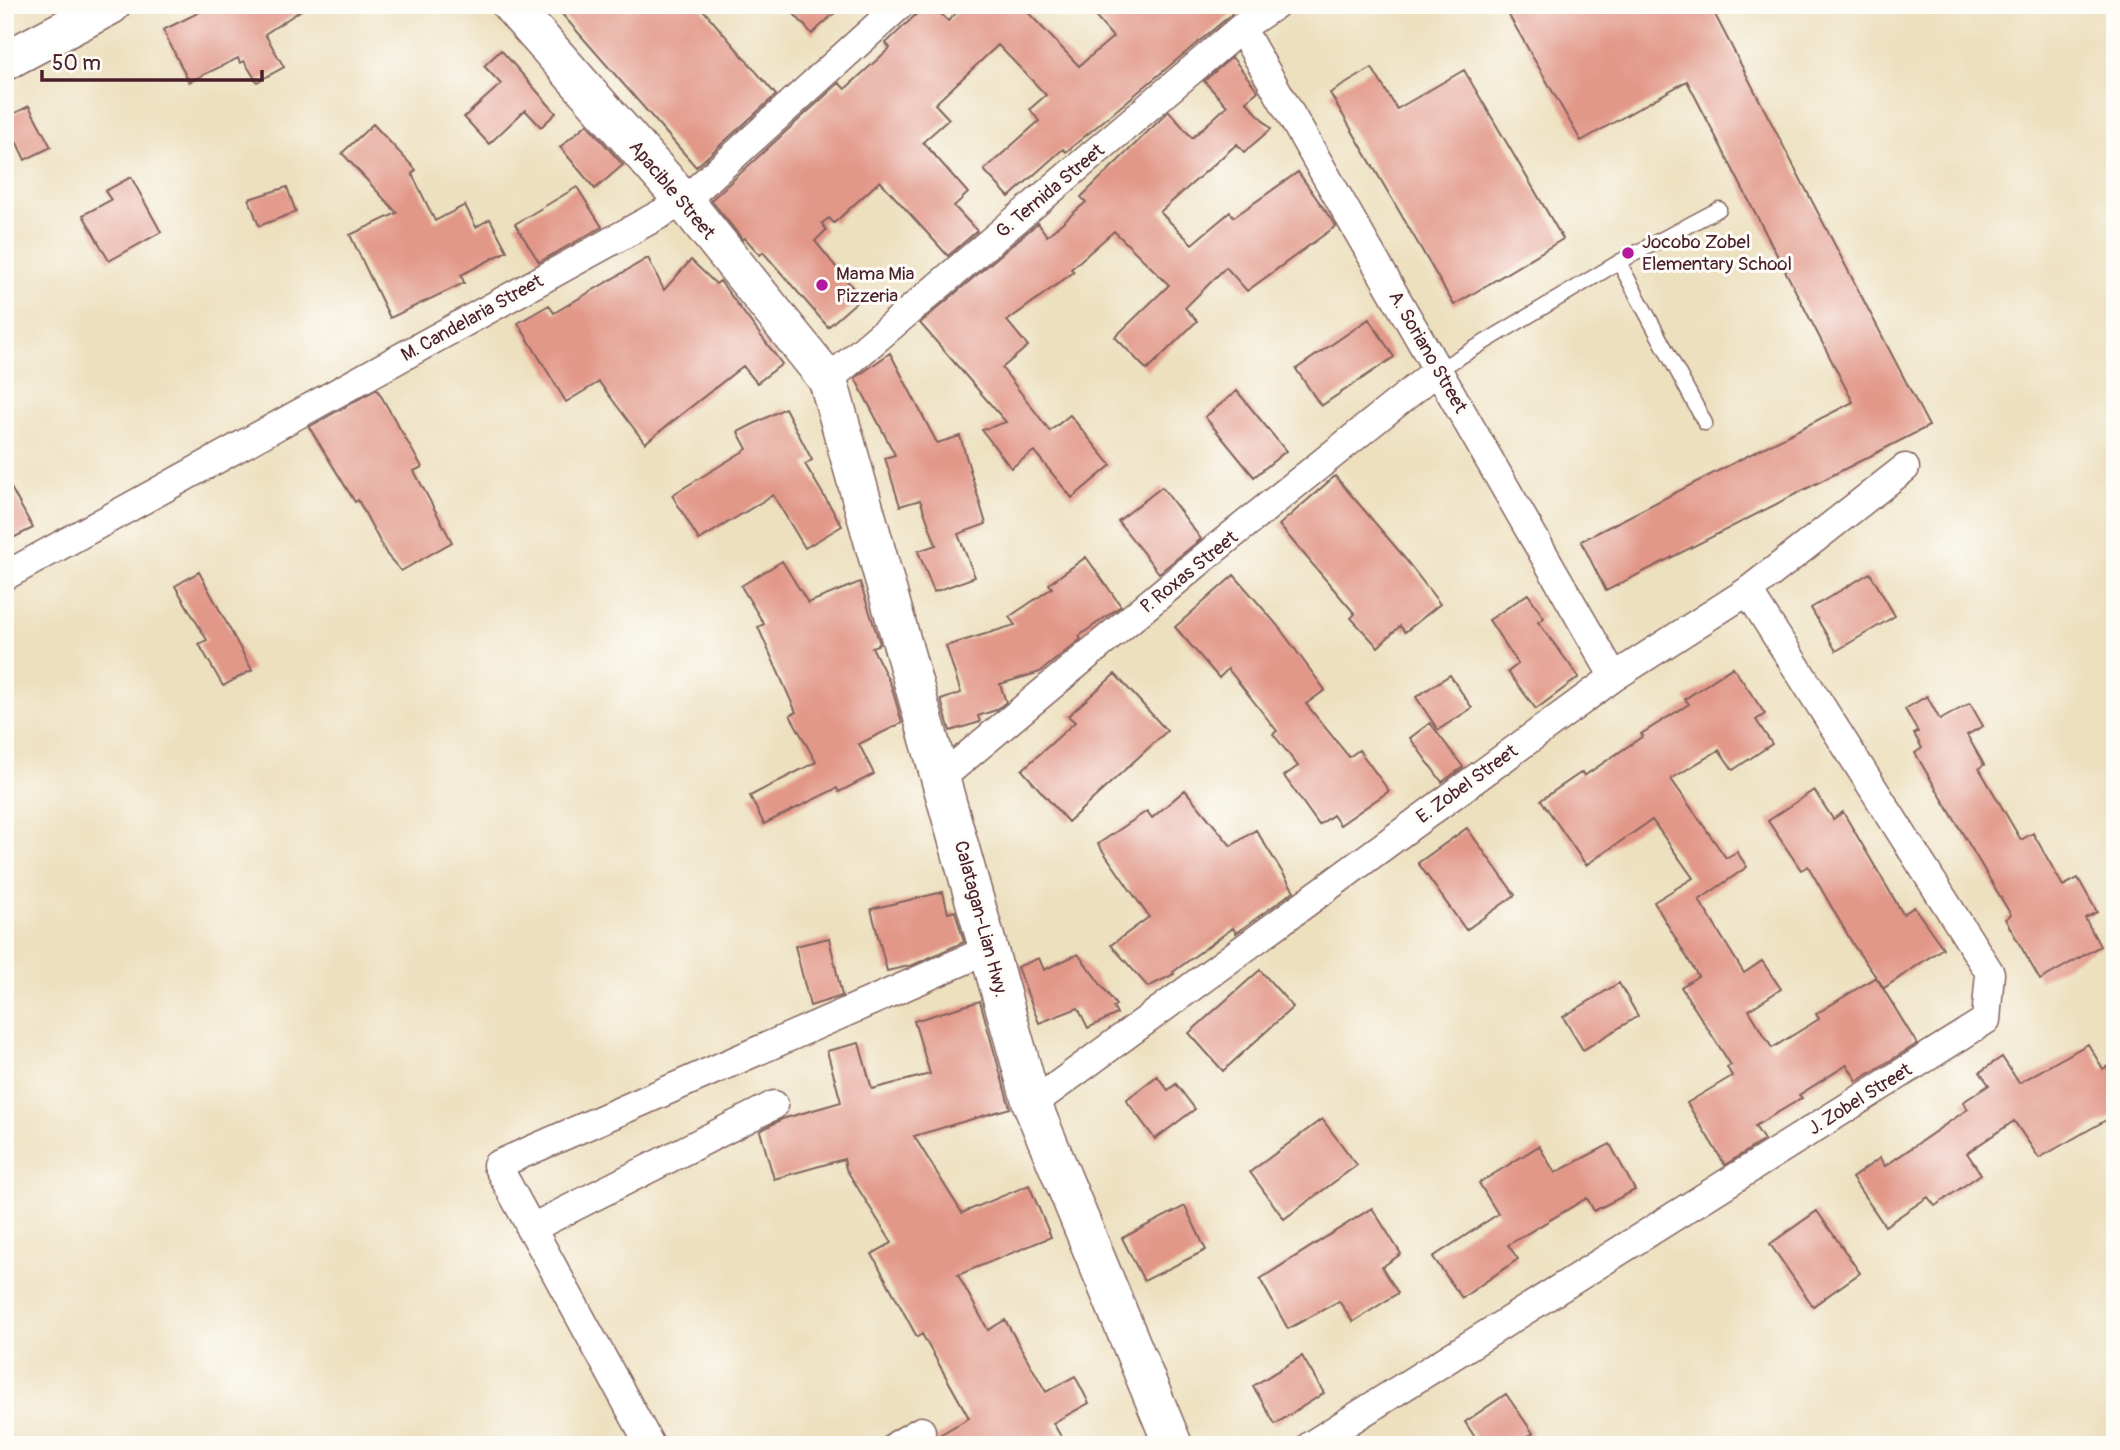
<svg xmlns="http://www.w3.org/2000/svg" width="2120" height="1450" font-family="Pangolin,sans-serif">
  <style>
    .building { fill: #e29889 }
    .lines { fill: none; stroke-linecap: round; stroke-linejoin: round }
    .lane-casing { stroke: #83635f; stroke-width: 17 }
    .street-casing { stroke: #83635f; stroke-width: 31 }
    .secondary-casing { stroke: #83635f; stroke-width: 41 }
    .primary-casing { stroke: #83635f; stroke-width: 41 }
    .lane { stroke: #fff; stroke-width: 14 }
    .street { stroke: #fff; stroke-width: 28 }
    .secondary { stroke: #fff; stroke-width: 38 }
    .primary { stroke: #fff; stroke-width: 38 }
    .poi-dot { fill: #b5179e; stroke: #fdfcf7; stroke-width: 2.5 }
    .labels { text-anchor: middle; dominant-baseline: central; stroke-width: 6; stroke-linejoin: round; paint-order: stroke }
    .street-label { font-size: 19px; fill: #4a1f2b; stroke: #fdfcf7 }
    .poi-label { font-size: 19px; fill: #4a1f2b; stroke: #fdfcf7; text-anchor: start }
  </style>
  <rect width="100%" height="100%" fill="#fdfcf7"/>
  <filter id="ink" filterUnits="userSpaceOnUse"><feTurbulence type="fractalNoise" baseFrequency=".0143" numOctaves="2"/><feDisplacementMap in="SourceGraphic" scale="14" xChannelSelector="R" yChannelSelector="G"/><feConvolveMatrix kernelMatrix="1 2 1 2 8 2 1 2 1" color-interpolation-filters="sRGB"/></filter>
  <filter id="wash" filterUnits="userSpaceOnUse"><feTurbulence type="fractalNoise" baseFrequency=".00686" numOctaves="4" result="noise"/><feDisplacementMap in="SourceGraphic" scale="28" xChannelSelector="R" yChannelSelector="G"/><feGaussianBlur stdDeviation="1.57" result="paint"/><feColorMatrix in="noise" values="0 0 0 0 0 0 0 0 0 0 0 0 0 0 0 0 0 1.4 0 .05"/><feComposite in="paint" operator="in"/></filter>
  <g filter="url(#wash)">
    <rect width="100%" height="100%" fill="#ede0bf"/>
    <g id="blocks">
      <!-- building -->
      <path class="building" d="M214,5H309L265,34L284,67L257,82L244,61L240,63L238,58L189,82L163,30Z
        M554,5H699L776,95L696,167Z
        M786,5H843L812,34Z
        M926,5H933L948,21L964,5H1021L1079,66L1113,37L1085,5H1227L1232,14L1066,152L1063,149L1009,197L984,170L1039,121L1030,109L1046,95L998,45L935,104L949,119L923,142L968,193L954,206L977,231L948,256L880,181L834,223L829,218L822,223L826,230L815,241L861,298L828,327L763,252L760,255L745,238L743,240L711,200L839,83L845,89L890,48L886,43Z
        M1503,5H1710L1929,426L1606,591L1581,541L1853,402L1687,81L1581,141Z
        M501,50L556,113L541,127L525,110L489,144L464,117L501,84L484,66Z
        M1232,57L1258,91L1246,101L1271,129L1244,152L1237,144L1160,212L1192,244L1230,212L1234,217L1298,172L1336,226L1247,291L1226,267L1185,308L1197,321L1147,370L1115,337L1169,285L1114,231L1071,269L1074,272L1007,321L1028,346L1002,368L1050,431L1070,415L1111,465L1072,498L1034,451L1011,468L982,430L1006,422L920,323L1038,223L1047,236L1086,202L1081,197L1169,111L1192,138L1227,106L1204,81Z
        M1372,68L1397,109L1464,70L1563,239L1454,305L1330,93Z
        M29,106L51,147L25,160L5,118Z
        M373,124L416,170L412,174L435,221L465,205L476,227L490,219L507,251L461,275L464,283L390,318L350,235L397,213L342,153Z
        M587,124L623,165L595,189L560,147Z
        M131,177L161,232L109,261L83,215L111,200L105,191Z
        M287,187L296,212L259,226L249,199Z
        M577,187L602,227L539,262L515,224Z
        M648,258L664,290L691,260L716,284L720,281L782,364L757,383L743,366L645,443L599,382L566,402L518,323L549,305L554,313Z
        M1369,319L1394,357L1321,406L1296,369Z
        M890,353L937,443L960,436L986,524L958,534L975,577L934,592L918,551L936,545L920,500L900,506L885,458L895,455L855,378Z
        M377,389L422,467L414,471L452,542L401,571L387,555L358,500L355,502L309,427Z
        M1237,391L1286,451L1254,477L1205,417Z
        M785,408L812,460L805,464L842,526L805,548L773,495L699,540L672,495L747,449L738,432Z
        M1335,476L1399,551L1440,604L1405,632L1400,626L1378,647L1351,618L1355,614L1279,525Z
        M5,477L33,528L5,542Z
        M1162,487L1201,539L1159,573L1118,521Z
        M1086,557L1121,606L1079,636L1081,639L1040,672L1000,684L1006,702L996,710L978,716L980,722L950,731L941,700L961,693L946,646L1015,625L1009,617L1052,588L1049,584Z
        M782,561L808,603L860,582L880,644L872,647L891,685L902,723L859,744L874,774L839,792L837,788L764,824L750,796L816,762L790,715L796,712L758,627L764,624L741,586Z
        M199,572L252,670L223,686L199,644L207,640L175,586Z
        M1870,573L1895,616L1836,651L1811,608Z
        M1234,575L1278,626L1325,690L1306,704L1349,757L1359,750L1389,791L1340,825L1333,815L1319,825L1284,776L1298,766L1273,734L1277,731L1228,669L1219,678L1175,627Z
        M1528,594L1544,618L1538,622L1579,677L1536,709L1508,672L1518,664L1489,620Z
        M1733,667L1765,714L1756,720L1772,744L1733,770L1719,750L1671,779L1726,858L1737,852L1747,867L1699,900L1744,973L1762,961L1781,989L1749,1010L1772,1048L1819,1019L1816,1014L1876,977L1917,1044L1857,1081L1847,1065L1799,1095L1802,1098L1755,1126L1764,1140L1725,1165L1687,1103L1732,1076L1727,1067L1731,1065L1681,987L1698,976L1654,902L1693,878L1652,820L1586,865L1541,800L1582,772L1584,776L1643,736L1641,734L1689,704L1685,699Z
        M1115,674L1167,731L1068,822L1022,770L1075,722L1068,716Z
        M1450,675L1472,708L1438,730L1416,697Z
        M1927,696L1940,720L1970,703L1983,726L1967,735L1984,765L1979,768L2021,840L2033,833L2063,886L2078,878L2097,912L2085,918L2100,946L2040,980L2005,919L2011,915L1915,753L1922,748L1914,734L1918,732L1905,709Z
        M1430,723L1463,767L1442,782L1410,738Z
        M1185,790L1231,846L1256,830L1294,891L1236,933L1233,928L1173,972L1174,974L1148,987L1111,945L1149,917L1098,844L1147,811L1152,818Z
        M1814,790L1833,819L1843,812L1903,914L1914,907L1943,948L1884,988L1854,946L1808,866L1801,870L1768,821Z
        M1467,828L1515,895L1466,930L1418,863Z
        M943,892L948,913L955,911L964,942L913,965L887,971L871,909Z
        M829,938L842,996L810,1006L795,946Z
        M1078,954L1116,1005L1113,1007L1117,1014L1088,1028L1078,1008L1039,1023L1017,967L1039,958L1044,970Z
        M1260,970L1293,1007L1223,1071L1189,1033Z
        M1619,983L1638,1016L1583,1050L1563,1017Z
        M980,1001L1010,1108L914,1136L962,1213L1029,1185L1051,1237L958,1275L988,1330L1005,1320L1046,1392L1075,1376L1089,1403L1053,1423L1066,1445H930L936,1437L969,1418L922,1334L917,1337L872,1254L892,1243L846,1169L844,1159L774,1179L760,1131L782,1119L841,1102L827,1051L859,1043L872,1089L930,1074L914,1021Z
        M2088,1044L2103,1069L2115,1062V1115L2039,1158L2014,1121L1967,1153L1981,1174L1935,1206L1928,1197L1885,1226L1852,1178L1880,1158L1885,1166L1968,1109L1963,1102L1989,1085L1980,1072L2002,1057L2019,1083Z
        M1157,1076L1168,1090L1176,1084L1195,1109L1155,1139L1126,1100Z
        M1322,1119L1357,1165L1284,1219L1250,1172Z
        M1610,1144L1635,1190L1594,1211L1587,1198L1508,1245L1518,1259L1462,1298L1433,1257L1498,1214L1479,1183L1539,1146L1555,1173Z
        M1185,1206L1206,1250L1144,1281L1122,1238Z
        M1372,1208L1401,1254L1382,1267L1398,1293L1353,1322L1339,1301L1288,1329L1260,1279Z
        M1817,1211L1860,1273L1813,1306L1770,1244Z
        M1302,1356L1324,1393L1275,1424L1253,1386Z
        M1506,1394L1533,1433L1516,1445H1480L1465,1422Z"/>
    </g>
  </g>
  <g filter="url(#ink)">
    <use href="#blocks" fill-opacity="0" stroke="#83635f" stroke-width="2"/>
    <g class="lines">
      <!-- lane casing -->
      <g class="lane-casing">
        <path id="lane" d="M1619,262L1705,423
          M1438,370L1619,262L1719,209"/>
      </g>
      <!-- street casing -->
      <g class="street-casing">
        <path id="street" d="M1241,28L1614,677
          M828,380L1241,28L1275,5
          M5,576L684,201L900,5
          M942,777L1206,556L1438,370
          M1032,1104L1614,677L1748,591L1905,468
          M530,1229L774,1105
          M650,1445L497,1165L990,949
          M897,1445L921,1431
          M1311,1445L1986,1020L1990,973L1748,591"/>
      </g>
      <!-- secondary casing -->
      <g class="secondary-casing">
        <path id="secondary" d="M511,5L684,201L828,380L1032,1104L1173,1445"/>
      </g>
      <!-- primary casing -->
      <g class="primary-casing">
        <path id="primary" d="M5,61L111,5"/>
      </g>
      <!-- lane -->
      <use href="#lane" class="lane"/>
      <!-- street -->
      <use href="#street" class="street"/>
      <!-- secondary -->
      <use href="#secondary" class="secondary"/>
      <!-- primary -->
      <use href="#primary" class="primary"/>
    </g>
  </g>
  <!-- markers -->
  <g class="poi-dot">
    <circle cx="1628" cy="253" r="7"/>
    <circle cx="822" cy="285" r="7"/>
  </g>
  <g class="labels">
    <!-- street labels -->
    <g class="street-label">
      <text transform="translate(672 190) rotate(50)">Apacible Street</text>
      <text transform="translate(1050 191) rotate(-40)">G. Ternida Street</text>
      <text transform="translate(472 318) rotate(-29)">M. Candelaria Street</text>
      <text transform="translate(1428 352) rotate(60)">A. Soriano Street</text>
      <text transform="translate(1189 572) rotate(-39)">P. Roxas Street</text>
      <text transform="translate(1467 784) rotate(-36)">E. Zobel Street</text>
      <text transform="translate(981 919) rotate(75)">Calatagan-Lian Hwy.</text>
      <text transform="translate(1860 1099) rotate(-32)">J. Zobel Street</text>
    </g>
    <!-- poi labels -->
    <g class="poi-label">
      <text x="1642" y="242">Jocobo Zobel<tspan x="1642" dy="22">Elementary School</tspan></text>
      <text x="836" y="274">Mama Mia<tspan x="836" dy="22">Pizzeria</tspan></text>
    </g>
  </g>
  <!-- margin -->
  <rect width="2120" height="1450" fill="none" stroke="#fdfcf7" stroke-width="28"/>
  <!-- scale -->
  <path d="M42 70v10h220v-10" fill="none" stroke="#4a1f2b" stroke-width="3.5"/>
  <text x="52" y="70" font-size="21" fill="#4a1f2b" stroke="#fdfcf7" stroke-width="5" paint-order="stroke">50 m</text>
</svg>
